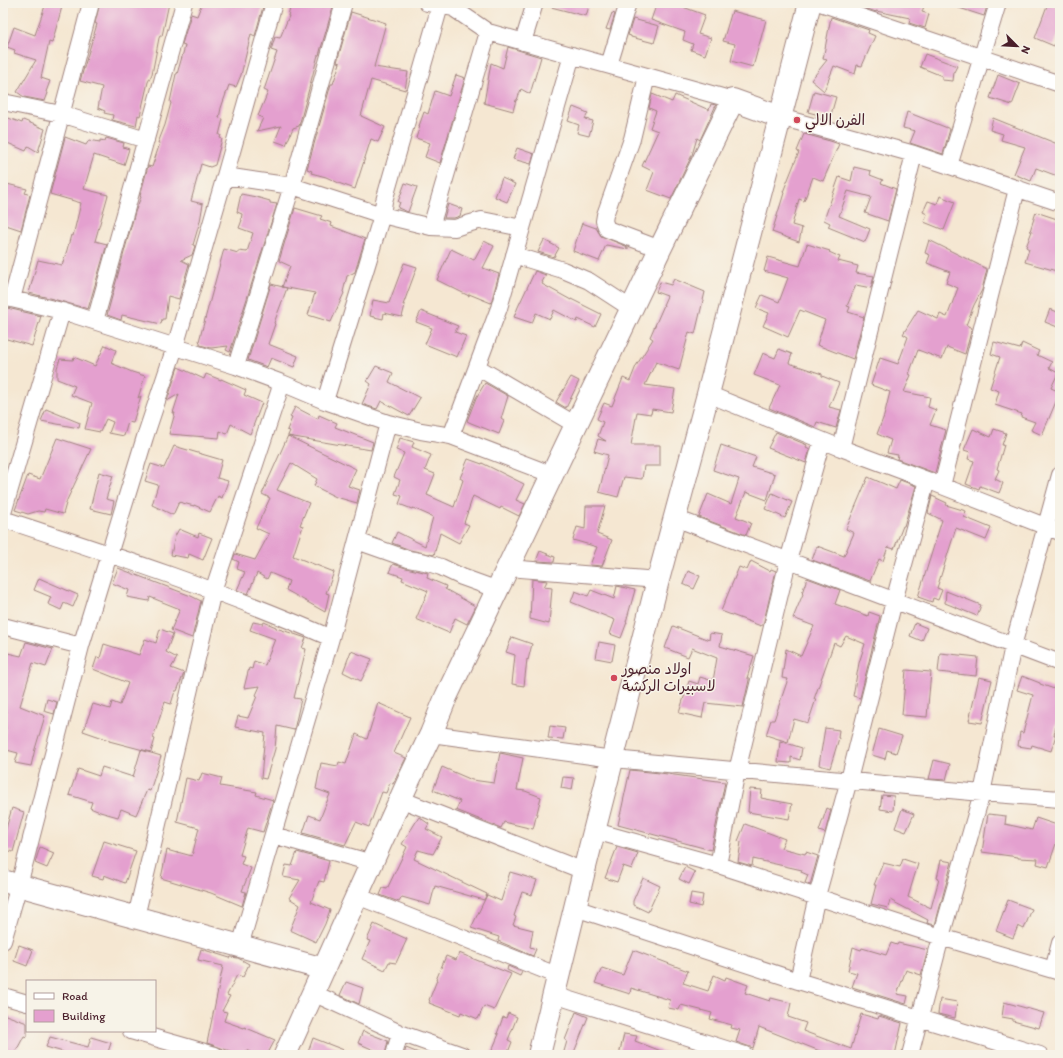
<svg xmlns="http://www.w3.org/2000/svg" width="1063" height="1058" font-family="Itim,'Playpen Sans Arabic',sans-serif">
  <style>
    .building { fill: #e4a0cf }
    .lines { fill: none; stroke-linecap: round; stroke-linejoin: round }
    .street-casing { stroke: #a0837e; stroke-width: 18 }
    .secondary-casing { stroke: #a0837e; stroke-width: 24 }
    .street { stroke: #fff; stroke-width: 16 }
    .secondary { stroke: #fff; stroke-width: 22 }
    .poi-dot { fill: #d1495b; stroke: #f7f3e8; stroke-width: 1.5 }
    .labels { text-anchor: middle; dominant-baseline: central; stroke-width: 3; stroke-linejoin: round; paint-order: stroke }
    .poi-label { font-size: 15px; fill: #4a1f2b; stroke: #f7f3e8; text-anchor: start }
  </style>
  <rect width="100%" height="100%" fill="#f7f3e8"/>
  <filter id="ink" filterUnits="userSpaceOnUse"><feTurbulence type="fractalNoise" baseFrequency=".025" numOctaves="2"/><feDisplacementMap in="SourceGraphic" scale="8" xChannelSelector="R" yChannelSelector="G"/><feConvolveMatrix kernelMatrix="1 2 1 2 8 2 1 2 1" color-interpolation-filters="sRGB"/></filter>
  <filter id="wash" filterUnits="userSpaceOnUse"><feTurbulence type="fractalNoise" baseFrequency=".012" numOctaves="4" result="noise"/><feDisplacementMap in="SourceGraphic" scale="16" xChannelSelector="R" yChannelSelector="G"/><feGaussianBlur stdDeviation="0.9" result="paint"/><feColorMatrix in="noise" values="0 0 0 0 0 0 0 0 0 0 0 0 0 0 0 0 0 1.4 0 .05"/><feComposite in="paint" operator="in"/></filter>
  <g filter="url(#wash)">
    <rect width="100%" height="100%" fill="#f5e7d2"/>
    <g id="blocks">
      <!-- building -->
      <path class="building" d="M46,3H63L52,43L49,42L41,78L50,81L46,92L48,93L45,101L24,97L17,92L36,60L14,53L15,50L7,47L14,27L35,35Z
        M100,3H169L162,36H160L159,38L152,74L148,82L140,116L138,115L136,126L112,120L113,115L104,113L105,111L98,108L102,87L80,81L97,24L95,23Z
        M202,3H264L255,36L251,34L241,75L236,87L229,85L221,108L219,118L223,119L219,135H221L220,138L222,139L215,165L210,167L201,164L191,201L203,204L200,221L193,245L195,246L192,255L181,260L189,264L179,299L168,296L165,319H162L161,324L122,315L121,320L107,315L135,212L141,197L140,196L148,166L152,167L160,143H158L165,125L171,103L170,102L176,74H177L184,50L185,45L182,44L191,14L197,16Z
        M291,3H333V7L319,55H318L299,126L293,128L286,145L275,141L281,126L257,131L263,118L258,116L268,92L264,90L277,52L271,50L275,37L280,38L289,16H288Z
        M551,3H590L586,16L551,7Z
        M657,3H672L705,15L698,34L711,38L705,55L691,50L693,44L683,40L685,32L651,20Z
        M850,3H925L922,12L929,14L925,28L909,23L910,18L876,11V12Z
        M953,3H988L984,16L953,6Z
        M1048,3L1060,8V30L1054,46L1035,38Z
        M732,11L766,20L753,67L731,61L735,44L723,41Z
        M351,12L386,23L374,67L408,72L405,90L371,80L361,116L385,127L378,142L371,139L355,189L341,184L326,177L311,173L312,171L307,169L331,84H333L340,63L337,62Z
        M612,13L615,14L610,30L606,29Z
        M831,17L869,30L868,33L875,36L862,66L857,65L855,74L834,66L824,91L811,80L827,60L823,59Z
        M633,19L659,26L654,43L631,37V36L628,35Z
        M508,47L541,57L530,94L521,89L517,100H516L513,111L484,103L491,63L503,68Z
        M925,54L957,66L954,72L953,81L942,80V76L920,67Z
        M456,75L465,78L440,163L425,157L430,143L416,138L420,126H419L424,112L428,114L435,91L449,96Z
        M998,75L1020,84L1012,105L990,98Z
        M814,91L836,97L830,118L808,112Z
        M652,94L672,102L675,95L709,110L711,104L716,105L700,140L697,138L692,155L671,199L647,190L654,172L642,166L658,131L650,128L656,111L649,108Z
        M573,107L588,113L585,119L593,121L589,136L577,133L579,125L568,121Z
        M907,112L950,129L943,154L910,143L915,131L903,128Z
        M3,116L22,123L23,120L45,129L38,152L28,146L26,151L3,141Z
        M993,118L1060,145V177L1036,168L1031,181L1014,174L1025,147L1001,140L1003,134L990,130Z
        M804,134L830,141L839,144L823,181L813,177L804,201L799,199L792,225L802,228L799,242L772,232L784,193L783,192L799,152L797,151Z
        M65,137L86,145L89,140L100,142V140L105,141L106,138L124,143L123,147L129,149L124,165L94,155L84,189L108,195L95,241L107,244L88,309L53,299L29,293L38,260L62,265L67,250L71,235L73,236L81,203L50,194Z
        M517,148L534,154L531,164L513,159Z
        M854,167L871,171L870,175L883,180L881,183L896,189L888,221L865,213L871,197L848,191L839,216L870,229L865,242L828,227L830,223L824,220L839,177L851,181Z
        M502,178L515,184L507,202L495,197Z
        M3,183L27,189L25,193L30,195L21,230L3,224Z
        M405,183L417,187L408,212L398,208L400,202H398Z
        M241,194L256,197L270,201V203L277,204L230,352L226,350L228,346L211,348L200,345V342L199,341L224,249L238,253V251L247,252L253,233L239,228L242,220H241L242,214L237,212Z
        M940,196L955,202L944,230L924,222L927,214L923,212L928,201L937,204Z
        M448,204L462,209L460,216L454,218H444Z
        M295,208L322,216L320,219L332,223L331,226L365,239L355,272L347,276L343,292L344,293L331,322L308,315L315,293L282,287L290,266L279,261Z
        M1036,212L1060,220V272L1025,262L1029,249L1026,247L1032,231H1030Z
        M582,223L596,228L601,236L628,247V249L606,245L599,261L573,251Z
        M544,240L559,248L554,257L538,252Z
        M929,240L987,269L982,290L974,305L966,325L972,328L965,354L947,347L942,359L918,350L909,374L911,375L904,392L930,397L928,407L936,410L930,425L946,430L935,473L897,459L898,455L887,453L891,440L877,434L884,416L890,392L871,385L880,358L898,364L908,337L903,334L918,310L938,319L940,314L947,317L958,288L946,283L950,272L927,263L930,255L925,253Z
        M484,241L494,246L483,268L499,274L491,303L469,294V296L437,280L451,249L474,260Z
        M807,244L830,251L829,252L840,257L838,261L858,266L856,273L874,276L871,288L856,285L847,306L850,307L848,312L864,317L853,359L817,345L825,320L800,310L788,337L763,326L769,313L756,308L762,295L779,302L788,278L764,271L768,257L800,266Z
        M404,263L417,267L403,305H405L402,317L384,313L383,319L370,316L373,300L389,303Z
        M535,271L546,275L542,282H543L542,284L571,300V299L601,314L595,327L578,319L577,322L554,310L550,319L536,313L532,323L514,317L518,307Z
        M674,279L705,292L695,334L689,332L679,370L656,362L645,385L675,389L671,412L652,409L651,414L637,412L631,445H660V466H644L642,479L624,477L618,497L599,492L608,455L594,451L598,439L606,441L598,436L603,422L597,419L604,403L612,406L623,378L630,381L636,366L653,339L650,337L664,305H663L667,296L656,292L660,282L671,285Z
        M271,284L287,288L274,323L275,324L268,344L298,356L294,367L271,358L267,367L248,360Z
        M3,307L41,316L32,346L3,338Z
        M1050,309L1060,313V328L1045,322Z
        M421,311L458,326L455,332L466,336L457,357L425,344L432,328L416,322Z
        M994,342L1020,349L1022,343L1039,351L1037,355L1052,362L1049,368L1058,373L1051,388L1060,392L1042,435L1031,430L1035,422L1021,417L1022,414L995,405L999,391L990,388L1000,357L991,354Z
        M105,345L116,350L111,363L132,372L145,376L138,398L141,396L134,419L133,423L128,422L124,436L109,433L113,422L106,419L100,432L85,429L92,403L71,395L75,386L57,379V368L60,359L73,360L74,357L95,366Z
        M779,349L792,354L789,363L822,374V376L839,383L829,407L841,410L836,428L817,422L815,427L769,408L780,385L754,375L763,353L775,358Z
        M376,366L393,373L389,382L420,398L409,416L381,401L377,409L362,404L371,384L367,381Z
        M178,367L204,379L206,374L221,380V379L246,390L244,395L262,403L250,434L231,424L227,434L220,431L219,438L169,434L175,413H173L179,394L167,401Z
        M571,377L579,381L566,408L556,402Z
        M485,383L508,396L501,419L504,421L499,434L471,423L467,421L476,398Z
        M295,407L318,419L319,415L337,423L335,427L373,442L371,450L288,436L356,469L348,486L360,490L357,503L336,497L314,486L317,479L291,463L277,490L309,503L300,525L303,526L293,556L334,572L326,593L329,594L325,612L286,590L289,581L270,573L267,579L257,573L248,594L237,590L245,572L237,569L239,562L233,559L235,554L255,560L269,534L256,528L270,498L262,494L290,431L287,430L292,418L290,417Z
        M46,409L80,423L79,428L41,421Z
        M973,429L991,437L994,429L1006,433L1002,445H1004L997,469L999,470L995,479L1003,483L999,493L980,486L979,489L966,484L974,461L968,459L970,452L964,450Z
        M776,432L807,445L806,447L810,449L806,463L768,448Z
        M57,438L91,449L67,500L63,514L45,509L44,512L38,511L28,514L15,510L28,475L40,479Z
        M400,438L414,442L412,447L431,455L425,470L435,474L427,495L454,507L463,480L460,478L468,459L482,464V463L524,484L516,500L525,504L519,516L501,507L500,509L473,496L464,523L469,525L459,543L440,533L434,555L410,550L392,543L397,532L425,546L433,517L413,508L412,509L399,504L402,496L395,494L400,480L394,477L404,453L396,450Z
        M721,445L756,457L752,467L775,474L767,500L746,492L736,517L751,523L746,535L699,517L708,494L731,504L739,479L713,470Z
        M174,446L222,460L217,478L228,481L222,498L218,496L210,512L194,505V506L179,502L173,515L152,505L158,485L145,481L151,464L164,468Z
        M99,472L113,476L106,499L114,501L111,514L90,509Z
        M868,477L896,489L900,480L916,486L904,526H903L894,549L888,547L883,561L879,559L870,581L812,560L817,546L844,556L854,533L846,529Z
        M772,493L792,502L785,518L765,509Z
        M932,496L947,503L946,505L966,511L964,517L991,528L986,540L956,528L937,588L942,590L938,600L933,598L932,602L918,597L942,520L928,513Z
        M586,506H605L597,534L612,540L602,566L590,565L597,547L573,540L577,527L585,529Z
        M179,529L198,537L199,533L212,538L203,560L189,554L188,558L171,555L175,536Z
        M540,551L555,557L554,562L536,561Z
        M751,561L770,571L771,569L776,571L763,625H761V626L721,611L739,567L747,570Z
        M393,564L406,568L428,573L427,578L446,586L445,589L475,606V608L467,624L455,618L449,633L416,619L428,591L402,580L403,577L389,572Z
        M118,568L191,596L201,601L192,638L171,630L180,609L150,597L149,601L127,597L129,590L112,583Z
        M688,571L700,576L694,589L683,584Z
        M39,578L78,595L73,607L64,603L61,610L48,604L51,597L34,590Z
        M807,578L840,590L835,604L868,616L869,612L880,616L860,698L853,696L859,663L865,644L846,636L840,646L834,643L814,699H816L808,723L794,719L788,742L766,735L771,720H774L788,679L782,678L786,649L801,656L814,626L793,618L803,594L802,593Z
        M532,579L547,581L544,587L552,588L549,624L530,619Z
        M617,586L635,590L626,622H627L621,638L610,634L615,620L571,602L575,591L588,596L591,590L614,599Z
        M946,591L981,605L977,616L945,603Z
        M253,622L263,624L264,622L276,627V628L306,638L302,648L306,649L294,698L301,699L294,730L277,726L275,749L266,779L261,778L265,733L235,727L238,716L248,718L257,696L256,695L260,686L244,688L249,668L252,669L254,661L265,665L275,639L250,630Z
        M915,623L927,628L922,641L910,636Z
        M673,626L709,640L710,633L722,635L720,646L754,656L747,678H749V680L743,707L705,703L702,718L679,713L689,681L698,684L700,677L713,681L717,658L692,648L688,657L665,648Z
        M160,629L173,634L166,652L177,658L171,668L184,673L177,691H175L171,704L165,702L153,738L155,739L151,752L109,741V740L83,731L93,704L110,709L112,702L120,705L128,683L93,669L97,657L100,658L104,644L139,655L145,639L156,643Z
        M512,637L532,644L528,660L527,659L524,686L512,684L515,655L506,652Z
        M26,642L53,649L46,667L33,663L20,706L45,716L35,749L31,766L15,763L18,753L3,749V740L6,727H3V725L7,711L3,710V652L21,656Z
        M599,642L615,645L612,661L596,658Z
        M351,651L372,659L361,681L343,672Z
        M940,653L978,657L976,676L938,672Z
        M906,670L931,672L927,717L902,715Z
        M1022,676L1040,683V684L1060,691V710L1054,735H1056L1051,751L1032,745L1031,748L1018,746L1020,732L1023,733L1033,695L1017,690Z
        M979,677L992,680L982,723L969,721Z
        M47,699L57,702L54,714L44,711Z
        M378,703L410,717L394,753L406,758L393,784L390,783L386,793L382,792L369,827L356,822L345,845L303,833L309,815L320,819L330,794L316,789L321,763L338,766L339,762L346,764L356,734L367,739Z
        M550,726L565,728L563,739L548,738Z
        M825,728L839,730L838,738H839L830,768L819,765Z
        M879,729L902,736L896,753L887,750L885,759L872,755Z
        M780,741L802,748L800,760L791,757V763L778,762Z
        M141,750L161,756L150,791L147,790L136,815L121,809L118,817L100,812L90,808L92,802L69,795L78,769L99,776L102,767L133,777Z
        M500,753L523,758L517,790L525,791L541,797L533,829L504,822L501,828L456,810L460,801L433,790L442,767L472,780L494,783Z
        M934,760L950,764L946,780L929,779Z
        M630,770L660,773L725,782L711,850L618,825Z
        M202,773L222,778L220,786L257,792L256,795L273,800L263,832L248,828L240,855L244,856L241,864L251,868L242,891L246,892L242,906L211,893L161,878L167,850L177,853V852L192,856L199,828L177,822L186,778L199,781Z
        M563,777L574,778L572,790L561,788Z
        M750,789L762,790L761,798L792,804L789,819L748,812Z
        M882,795L894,796L893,811L880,809Z
        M12,808L24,812L13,852L3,849V839Z
        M827,808L831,810L825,833L819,831Z
        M902,809L914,814L906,832L895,828Z
        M988,814L1006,816L1005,824L1032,830L1036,818L1060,826V832L1048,867L1037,864L1038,859L1018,858V857L982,852Z
        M419,817L429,824L426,829L442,837L433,854L418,850L414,859L487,894L484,900L435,886L430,905L402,897L399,902L380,895L383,888L387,889L407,847L402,844Z
        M745,824L785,839L781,848L805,854L806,852L818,856L810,885L805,883L808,875L801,872L802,870L753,859L752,866L738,862L741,842L738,841Z
        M104,841L136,851L125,883L104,875L103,879L92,876Z
        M40,847L54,853L47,868L35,863Z
        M617,847L638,853L632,869L623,866L617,882L605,878Z
        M297,852L329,861L324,882L319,881L311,902L330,910L325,924L316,942L290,930L300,905L289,898L300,880L283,877L286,865L292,866Z
        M903,859L918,864L908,897L931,908L939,879L937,878L941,860L952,862L935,925L927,923L928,920L890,900L888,908L871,904L876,885H874L883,863L900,867Z
        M685,867L695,872L689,884L679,879Z
        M510,872L537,880L532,895L522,892L514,916L516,917L513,925L533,930L530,947L536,949L533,956L498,941L499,937L471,928L487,895L501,901Z
        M643,878L660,886L648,912L633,905V901Z
        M691,893L703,895L701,907L689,904Z
        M1008,900L1032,909L1024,929L1018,926L1013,938L996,931Z
        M374,924L407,939L396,963L389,962L385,970L362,959L370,941L367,940Z
        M891,943L897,945L898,943L928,950L921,975L906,970L897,994L908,996L906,1004L852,987L857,973L848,971L853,947L861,950L862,948L886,955Z
        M19,945L33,950L27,966L14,961Z
        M201,949L230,958L231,957L238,958L249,964L243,977L237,975L227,995L230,996L222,1011L227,1012L224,1021L244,1028V1027L275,1040L267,1055H256L246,1050L244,1055H241L207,1043L223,966L198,960Z
        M633,950L688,971L683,983L708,991L714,975L725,980L726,977L748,985L745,993L770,1001L771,998L791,1003L788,1017L806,1023L803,1031L851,1049L861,1014L878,1019L879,1016L902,1023L895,1055H830L759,1027L753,1048L736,1042L740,1030L731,1028L732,1025L710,1019L712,1013L681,1005L679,1010L668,1008L670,1000L631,988L630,994L595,983L602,968L623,975Z
        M459,953L511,974L494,1010L484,1006L478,1019L461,1012L460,1015L429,1003L430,1001L429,1000L437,980H436L446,956L456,960Z
        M508,966L522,972L520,976L507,970Z
        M346,982L363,988L359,1004L340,995Z
        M940,999L957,1002L955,1018L938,1014Z
        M1004,1002L1044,1013L1039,1028L1013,1021V1019L1002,1017Z
        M576,1012L588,1017L573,1055H563L567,1041L565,1040Z
        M508,1013L517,1017L508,1040L512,1042L507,1055H490L499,1034H497L503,1017L506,1018Z
        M3,1014L27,1023V1037L24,1036L14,1055H3Z
        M363,1031L388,1041L385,1055L358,1043Z
        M624,1034L637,1036L635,1041L669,1054V1055H619Z
        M50,1037L88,1047L91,1037L111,1043L107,1055H62L63,1052L46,1047Z
        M313,1038L354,1054L353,1055H307Z
        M406,1048L421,1054L420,1055H404Z"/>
    </g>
  </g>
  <g filter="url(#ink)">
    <use href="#blocks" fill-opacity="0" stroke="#a0837e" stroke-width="1"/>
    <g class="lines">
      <!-- street casing -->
      <g class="street-casing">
        <path id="street" d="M427,3L453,8L488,32L733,100
          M820,3L1060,84
          M523,42L535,3
          M609,65L628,3
          M647,76L632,139L605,215L604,221L607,229L660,249
          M3,102L61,114L146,140
          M780,117L914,154L1060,203
          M949,166L998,3
          M225,176L292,186L382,215L431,227L455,228L467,224L482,220L522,228
          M431,227L488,32
          M514,255L563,270L589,281L632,309
          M3,297L62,311L236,366L282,383L325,401L388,423L421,431L451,436L553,475
          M12,299L91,3
          M95,321L184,3
          M236,366L292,186L344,3
          M477,367L576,425
          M708,394L841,448L927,480L942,486L1060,532
          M325,401L366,268L382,215L384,201L440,6
          M451,436L499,308L522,228L572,55
          M841,448L914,154
          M942,486L1017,189
          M3,513L62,311
          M675,518L1060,663
          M3,519C113,555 224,591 331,638
          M357,541L408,559L425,562L441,567L462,577L498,590
          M508,568L658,580
          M3,626L81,646
          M431,734L613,759L982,793L1060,799
          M400,799L584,871
          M595,831L718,865L941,937L1060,972
          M273,835L372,863
          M718,865L737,771L788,561L822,441
          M357,896L559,976
          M575,908L798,981L1040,1055
          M136,917L213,591L282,383
          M3,941L19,885L81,646L145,437L175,347L225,176L274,3
          M240,946L331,638L388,423
          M1053,970L1060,943
          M798,981L817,896L849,780L894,601L927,480
          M313,993L400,1033L462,1055
          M554,995L745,1055
          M3,996L27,1003
          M131,1031L215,1055
          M394,1055L400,1033
          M910,1055L941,937L982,793L1013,646L1060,475"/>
      </g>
      <!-- secondary casing -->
      <g class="secondary-casing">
        <path id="secondary" d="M3,881L324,969
          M285,1055L409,780L431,734L446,697L660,249L733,100L780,117
          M539,1055L584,871L658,580L708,394L810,3"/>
      </g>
      <!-- street -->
      <use href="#street" class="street"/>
      <!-- secondary -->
      <use href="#secondary" class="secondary"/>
    </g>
  </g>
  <!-- markers -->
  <g class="poi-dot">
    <circle cx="797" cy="120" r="4"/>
    <circle cx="614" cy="678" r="4"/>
  </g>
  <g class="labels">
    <!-- poi labels -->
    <g class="poi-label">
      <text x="805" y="120">الفرن الالي</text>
      <text x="622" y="669">اولاد منصور<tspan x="622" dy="17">لاسبيرات الركشة</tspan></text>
    </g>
  </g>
  <!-- margin -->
  <rect width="1063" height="1058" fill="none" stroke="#f7f3e8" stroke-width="16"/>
  <!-- legend -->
  <rect x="26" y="980" width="130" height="52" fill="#f7f3e8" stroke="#b29e9c"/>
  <rect x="34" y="993" width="20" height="6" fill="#ffffff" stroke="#b29e9c"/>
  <text x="62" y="1000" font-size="12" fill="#4a1f2b">Road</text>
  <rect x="34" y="1010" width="20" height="12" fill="#e4a0cf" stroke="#b29e9c"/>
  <text x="62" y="1020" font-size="12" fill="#4a1f2b">Building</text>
  <!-- north arrow -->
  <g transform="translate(1017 46) rotate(114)" stroke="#f7f3e8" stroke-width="3" paint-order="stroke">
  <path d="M0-3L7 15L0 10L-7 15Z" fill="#4a1f2b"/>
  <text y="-6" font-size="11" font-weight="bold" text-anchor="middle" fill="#4a1f2b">N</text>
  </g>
</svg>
